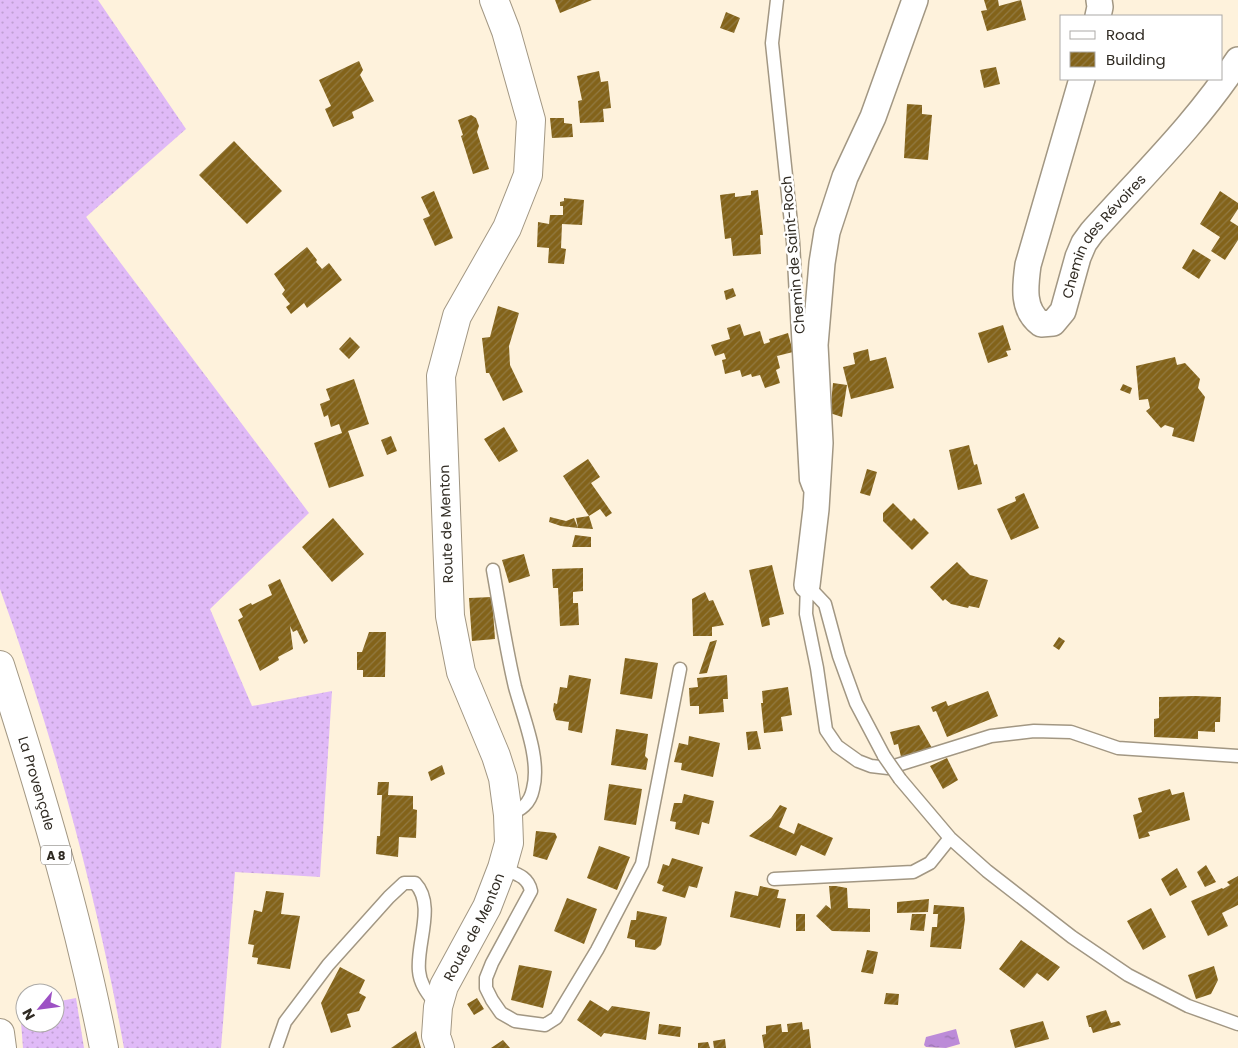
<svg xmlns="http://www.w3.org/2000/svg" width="1238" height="1048" font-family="Poppins,sans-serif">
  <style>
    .grass { fill: url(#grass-dots) }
    .water { fill: url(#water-ripples) }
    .building { fill: url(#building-hatch) }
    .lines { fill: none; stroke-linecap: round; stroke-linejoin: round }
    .lane-casing { stroke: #a29783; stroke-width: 15 }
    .street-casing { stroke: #a29783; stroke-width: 28 }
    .secondary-casing { stroke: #a29783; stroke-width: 30 }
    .highway-casing { stroke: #a29783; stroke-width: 30 }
    .lane { stroke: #fff; stroke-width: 12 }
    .street { stroke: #fff; stroke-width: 25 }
    .secondary { stroke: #fff; stroke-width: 28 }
    .highway { stroke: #fff; stroke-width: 28 }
    .lane-bridge-casing { stroke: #a29783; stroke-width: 15; stroke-linecap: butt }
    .lane-bridge { stroke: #fff; stroke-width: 12 }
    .labels { text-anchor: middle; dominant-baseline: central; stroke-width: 5; stroke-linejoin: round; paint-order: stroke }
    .shield { fill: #fff; stroke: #6e6b65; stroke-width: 1 }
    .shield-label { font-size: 12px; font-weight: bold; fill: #302b23 }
    .street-label { font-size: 14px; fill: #302b23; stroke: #fff }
  </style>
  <defs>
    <pattern id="grass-dots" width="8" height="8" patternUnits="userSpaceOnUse" patternTransform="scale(1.25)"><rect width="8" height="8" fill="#e0baf7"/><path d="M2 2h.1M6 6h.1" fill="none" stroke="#c0a0d3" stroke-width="1.8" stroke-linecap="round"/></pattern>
    <pattern id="water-ripples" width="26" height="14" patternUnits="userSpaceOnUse" patternTransform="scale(1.25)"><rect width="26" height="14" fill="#bc8bd8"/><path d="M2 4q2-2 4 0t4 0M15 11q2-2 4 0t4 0" fill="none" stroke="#9972af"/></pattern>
    <pattern id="building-hatch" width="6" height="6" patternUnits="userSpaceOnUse" patternTransform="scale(1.25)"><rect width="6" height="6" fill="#83631a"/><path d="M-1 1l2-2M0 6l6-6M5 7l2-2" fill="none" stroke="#927a43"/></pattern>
  </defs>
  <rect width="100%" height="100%" fill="#fef2dc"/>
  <!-- grass -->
  <path class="grass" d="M0,0H98L186,129L86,217L309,513L210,609L252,706L332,691L320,877L235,872L221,1048H124C96,892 54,738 0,589Z
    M76,998L84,1048H23L20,1008L25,1007V1023H55V1002Z"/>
  <!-- water -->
  <path class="water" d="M956,1029L960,1044L946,1048L926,1047L924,1045L926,1037Z"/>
  <!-- building -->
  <path class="building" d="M555,0H592L560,13Z
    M984,0H998L999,6L1021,0L1026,20L987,31L981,11L987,10Z
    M726,12L740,18L734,33L720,28Z
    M359,61L363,70L360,75L374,101L352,112L354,118L333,127L325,109L331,106L319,80Z
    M996,67L1000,84L984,88L980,70Z
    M599,71L601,82L608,81L611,108L603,109L604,122L580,123L578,101L582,100L577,76Z
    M907,104L922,105V114L932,115L928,160L904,158Z
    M471,115L476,118L479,126L477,132L489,169L473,174L461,136L463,135L458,120Z
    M550,118H564V123L572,124L573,137L552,138Z
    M234,141L282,191L247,224L199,175Z
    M758,190L763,235H760L761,254L733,256L731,238L725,239L720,195L735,193V197L751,195V191Z
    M434,191L453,238L435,246L423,219L430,216L421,197Z
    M1220,191L1238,203V209L1230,221L1238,226V240L1225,260L1211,251L1220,237L1200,224Z
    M564,198L584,200L582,225L562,224L561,248L566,249L564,264L548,263L549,248L537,247L538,222L549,224L550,215H563V206H560V202L564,201Z
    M307,247L317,260L316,262L322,269L329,263L342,280L307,308L304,303L291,314L286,307L290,304L282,294L285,290L274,274Z
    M1193,249L1211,260L1199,279L1182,268Z
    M733,288L736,296L726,300L724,291Z
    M498,306L519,313L509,346L510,365L523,392L503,401L489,373H486L482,338L490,337Z
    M740,324L744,336L760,331L764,344L770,342L769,339L788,333L793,352L777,356L780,368L776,370L780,383L765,388L760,375L752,377L751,374L742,377L740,370L725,374L722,360L726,359L724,353L715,356L711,345L730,339L727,328Z
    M1003,325L1011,350L1006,351L1008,356L988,363L978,333Z
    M350,337L360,347L349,359L339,349Z
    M868,349L870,361L886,357L894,388L851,399L843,367L855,364L853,353Z
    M1175,357L1177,365L1185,363L1200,379L1198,388L1205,397L1194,442L1172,436L1174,428L1165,425L1161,428L1146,411L1150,408L1148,399L1139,400L1136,366Z
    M354,379L369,424L348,431L364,476L329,488L314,443L342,433L339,424L331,427L328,415L324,417L320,404L330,400L326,389Z
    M833,383L847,385L842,417L830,413Z
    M1123,384L1132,388L1130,394L1120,390Z
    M504,427L518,451L499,462L484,439Z
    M391,436L397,451L387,455L381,440Z
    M969,445L974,465L977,464L982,484L958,490L949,450Z
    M588,459L600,477L591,483L612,513L606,517L600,509L589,516L563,476Z
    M867,469L877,472L870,496L860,493Z
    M1024,493L1039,528L1011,540L997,509L1016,501L1015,497Z
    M893,503L911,521L914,518L929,533L912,550L883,521V513Z
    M589,516L593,529L578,528L561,526L549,522L550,517L566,521L574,518L578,528L576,518Z
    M333,518L364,554L332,582L302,547Z
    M575,535L591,537V547H572Z
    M524,554L530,576L509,583L502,560Z
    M957,562L970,575L988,580L979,608L969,606L968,608L951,604L945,599L943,601L930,587Z
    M772,565L784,614L769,618L770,625L762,627L749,570Z
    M583,568V591L573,592V603H578L579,625L560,626L558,588H553L552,569Z
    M280,579L308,641L304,644L297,630L293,632L290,626L293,649L278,657L279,660L260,671L238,620L243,617L239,609L251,603L252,605L272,595L268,585Z
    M705,592L709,601L713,600L724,625L712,627V636H693L692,599Z
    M492,597L495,639L472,641L469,598Z
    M369,632H386L385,677H363V670H357V652H362Z
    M1059,637L1065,641L1059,650L1053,646Z
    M717,640L707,673L699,674L710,642Z
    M625,658L658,663L652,699L620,694Z
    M569,675L591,679L582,733L568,730L569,722L556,720L553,710L554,703L557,704L560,687L567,688Z
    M727,675L728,699H723L724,712L699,714V706H690L689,688L698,687L697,678Z
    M788,687L792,715L781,717L783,731L764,733L761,703H763L762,691Z
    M988,691L998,716L947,737L936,711L933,712L931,707L946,701L948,706Z
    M1195,696L1221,697L1220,722H1215V732L1198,731V739L1154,737V719L1159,718V697Z
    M919,725L932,748L902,761L898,744L894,745L890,732Z
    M616,729L648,734L645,756L648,759L646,770L611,765Z
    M757,731L761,749L748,750L746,732Z
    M689,736L720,743L713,777L681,770L682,763L674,762L679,743L688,745Z
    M947,758L958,780L943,789L930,766Z
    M442,765L445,774L431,781L428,772Z
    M378,782H389L388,795L413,796V809L417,810L416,838L399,837L398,857L376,854L377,836H380L382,795H377Z
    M609,784L642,789L636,825L604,820Z
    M1170,789L1172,795L1184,792L1190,820L1148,832L1150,836L1139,839L1133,815L1142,812L1138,798Z
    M684,794L714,801L709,824L702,822L699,835L675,829L676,822L670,821L674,803H682Z
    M780,805L787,808L779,827L794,834L798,823L833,838L825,856L801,845L796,856L749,836L771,818Z
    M536,831L555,833L557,837L547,860L533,856Z
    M599,846L630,857L617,890L587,878Z
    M672,858L703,867L697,888L689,886L685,898L662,891L664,886L657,883L663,864L669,866Z
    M1206,865L1216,882L1205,887L1197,872Z
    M1177,868L1187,887L1170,896L1161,879Z
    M1238,876V905L1222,913L1228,926L1208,936L1191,901L1222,888L1223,889L1230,885L1227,882Z
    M760,886L779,890L777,898L786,899L780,928L730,917L735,891L758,896Z
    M829,886H836L847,888L848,908L870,909V932L832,931L816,916L826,905L831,909Z
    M266,891L284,893L281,914L300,916L290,969L257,964L258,958L252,957L254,945L248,944L254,910L262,912Z
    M567,898L597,909L584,944L554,931Z
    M929,899L928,912L897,913V902Z
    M934,905L964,907L965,919L961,949L930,947L932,927H937L938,914H933Z
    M1151,908L1166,937L1143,950L1127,921Z
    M637,911L667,917L661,945L655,950L635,947V940L627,938L631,920H636Z
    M796,914H805V931H796Z
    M912,914H926L924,931L910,930Z
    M1021,940L1060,967L1048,981L1037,973L1024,988L999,969Z
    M867,950L878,952L873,974L861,972Z
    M519,965L552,971L543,1008L511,1000Z
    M1214,966L1218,980L1211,994L1196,999L1188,975Z
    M340,967L365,980L359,993L366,997L359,1011L347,1014L351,1027L331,1033L321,1003Z
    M886,993L899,994L898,1005L884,1004Z
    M477,998L484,1009L474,1015L467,1004Z
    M590,1000L608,1011L612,1006L650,1012L646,1040L604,1033L601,1037L577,1020Z
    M1106,1010L1111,1023L1119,1021L1121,1025L1093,1033L1091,1027H1089L1086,1016Z
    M1043,1021L1049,1039L1015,1048L1010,1030Z
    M802,1022L803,1030L809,1029L811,1048H764L762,1035L766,1034V1026L781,1024L782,1032H788L787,1024Z
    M659,1024L681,1027L680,1037L658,1034Z
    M416,1031L421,1048H391Z
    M725,1039L726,1048H714L713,1041Z
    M503,1040L510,1048H491Z
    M708,1042L710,1048H698V1043Z"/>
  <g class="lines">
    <!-- lane casing -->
    <g class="lane-casing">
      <path id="lane" d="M777,0L772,43L793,242L806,480L809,488
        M493,570C500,609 506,649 515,687C523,717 541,759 533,789C530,804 521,810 508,815
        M807,585L806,614L817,668L826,730L837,746L858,761L871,766L888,768L991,736L1034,731L1071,732L1118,748L1238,756
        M807,585L825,604L839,656L856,703L884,756
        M900,779L950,838L987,871L1072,937L1128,975L1188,1006L1238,1024
        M502,868C516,874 528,876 531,891L492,963L486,978V988L492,1000L501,1013L515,1021L545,1025L556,1018L597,950L642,864L680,669
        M774,879L913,872L930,863L950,838
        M276,1048L285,1022L328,965L389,897L404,883H415C436,905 416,944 419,971C420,985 429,995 437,1006"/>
    </g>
    <!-- street casing -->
    <g class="street-casing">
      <g id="street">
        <path d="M1098,16L1100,7L1099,0"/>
        <path id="s1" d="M1082,79L1028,265C1025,287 1022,310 1041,324L1053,323L1063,311L1078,257L1084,243L1092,232C1142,176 1197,123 1238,60"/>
        <path d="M807,585L816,509L820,443L815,345L822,263L827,232L845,177L873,117L915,0"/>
      </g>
    </g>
    <!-- secondary casing -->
    <g class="secondary-casing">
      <g id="secondary">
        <path id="s2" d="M440,1048L436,1036L438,1007L444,986L487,907L502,868L509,843L508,815L503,778L496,756L461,672L450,616L441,376L457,316L507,228L528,175L531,120L506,31L494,0"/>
      </g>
    </g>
    <!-- highway casing -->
    <g class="highway-casing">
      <g id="highway">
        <path id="s3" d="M0,665C40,789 79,920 104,1048"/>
        <path d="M0,1033L2,1048"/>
      </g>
    </g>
    <!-- lane -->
    <use href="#lane" class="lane"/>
    <!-- street -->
    <use href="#street" class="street"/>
    <!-- secondary -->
    <use href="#secondary" class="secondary"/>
    <!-- highway -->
    <use href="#highway" class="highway"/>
    <!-- lane-bridge casing -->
    <g class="lane-bridge-casing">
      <path id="lane-bridge" d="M884,756L900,779"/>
    </g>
    <!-- lane-bridge -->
    <use href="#lane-bridge" class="lane-bridge"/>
  </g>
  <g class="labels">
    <!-- shield labels -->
    <rect class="shield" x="41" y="845.5" width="30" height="19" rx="4"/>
    <g class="shield-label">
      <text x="56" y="855">A 8</text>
    </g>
    <!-- street labels -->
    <g class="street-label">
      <text stroke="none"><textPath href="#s1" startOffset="372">Chemin des Révoires</textPath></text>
      <text transform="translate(793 255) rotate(-95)">Chemin de Saint-Roch</text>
      <text transform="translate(446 524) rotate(-92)">Route de Menton</text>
      <text stroke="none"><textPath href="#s3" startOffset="124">La Provençale</textPath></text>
      <text stroke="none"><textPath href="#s2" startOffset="130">Route de Menton</textPath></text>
    </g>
  </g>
  <!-- legend -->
  <rect x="1060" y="15" width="162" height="65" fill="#ffffff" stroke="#acaaa7"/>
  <rect x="1070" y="31" width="25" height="8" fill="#ffffff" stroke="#acaaa7"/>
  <text x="1106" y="40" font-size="15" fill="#302b23">Road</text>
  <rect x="1070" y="52" width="25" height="15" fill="url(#building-hatch)" stroke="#acaaa7"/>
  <text x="1106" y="65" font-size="15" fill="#302b23">Building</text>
  <!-- north arrow -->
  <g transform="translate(40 1008) rotate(241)"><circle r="24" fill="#ffffff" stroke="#acaaa7"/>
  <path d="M0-4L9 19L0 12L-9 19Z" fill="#9d51c4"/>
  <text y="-8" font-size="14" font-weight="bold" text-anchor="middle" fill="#302b23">N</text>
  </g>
</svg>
